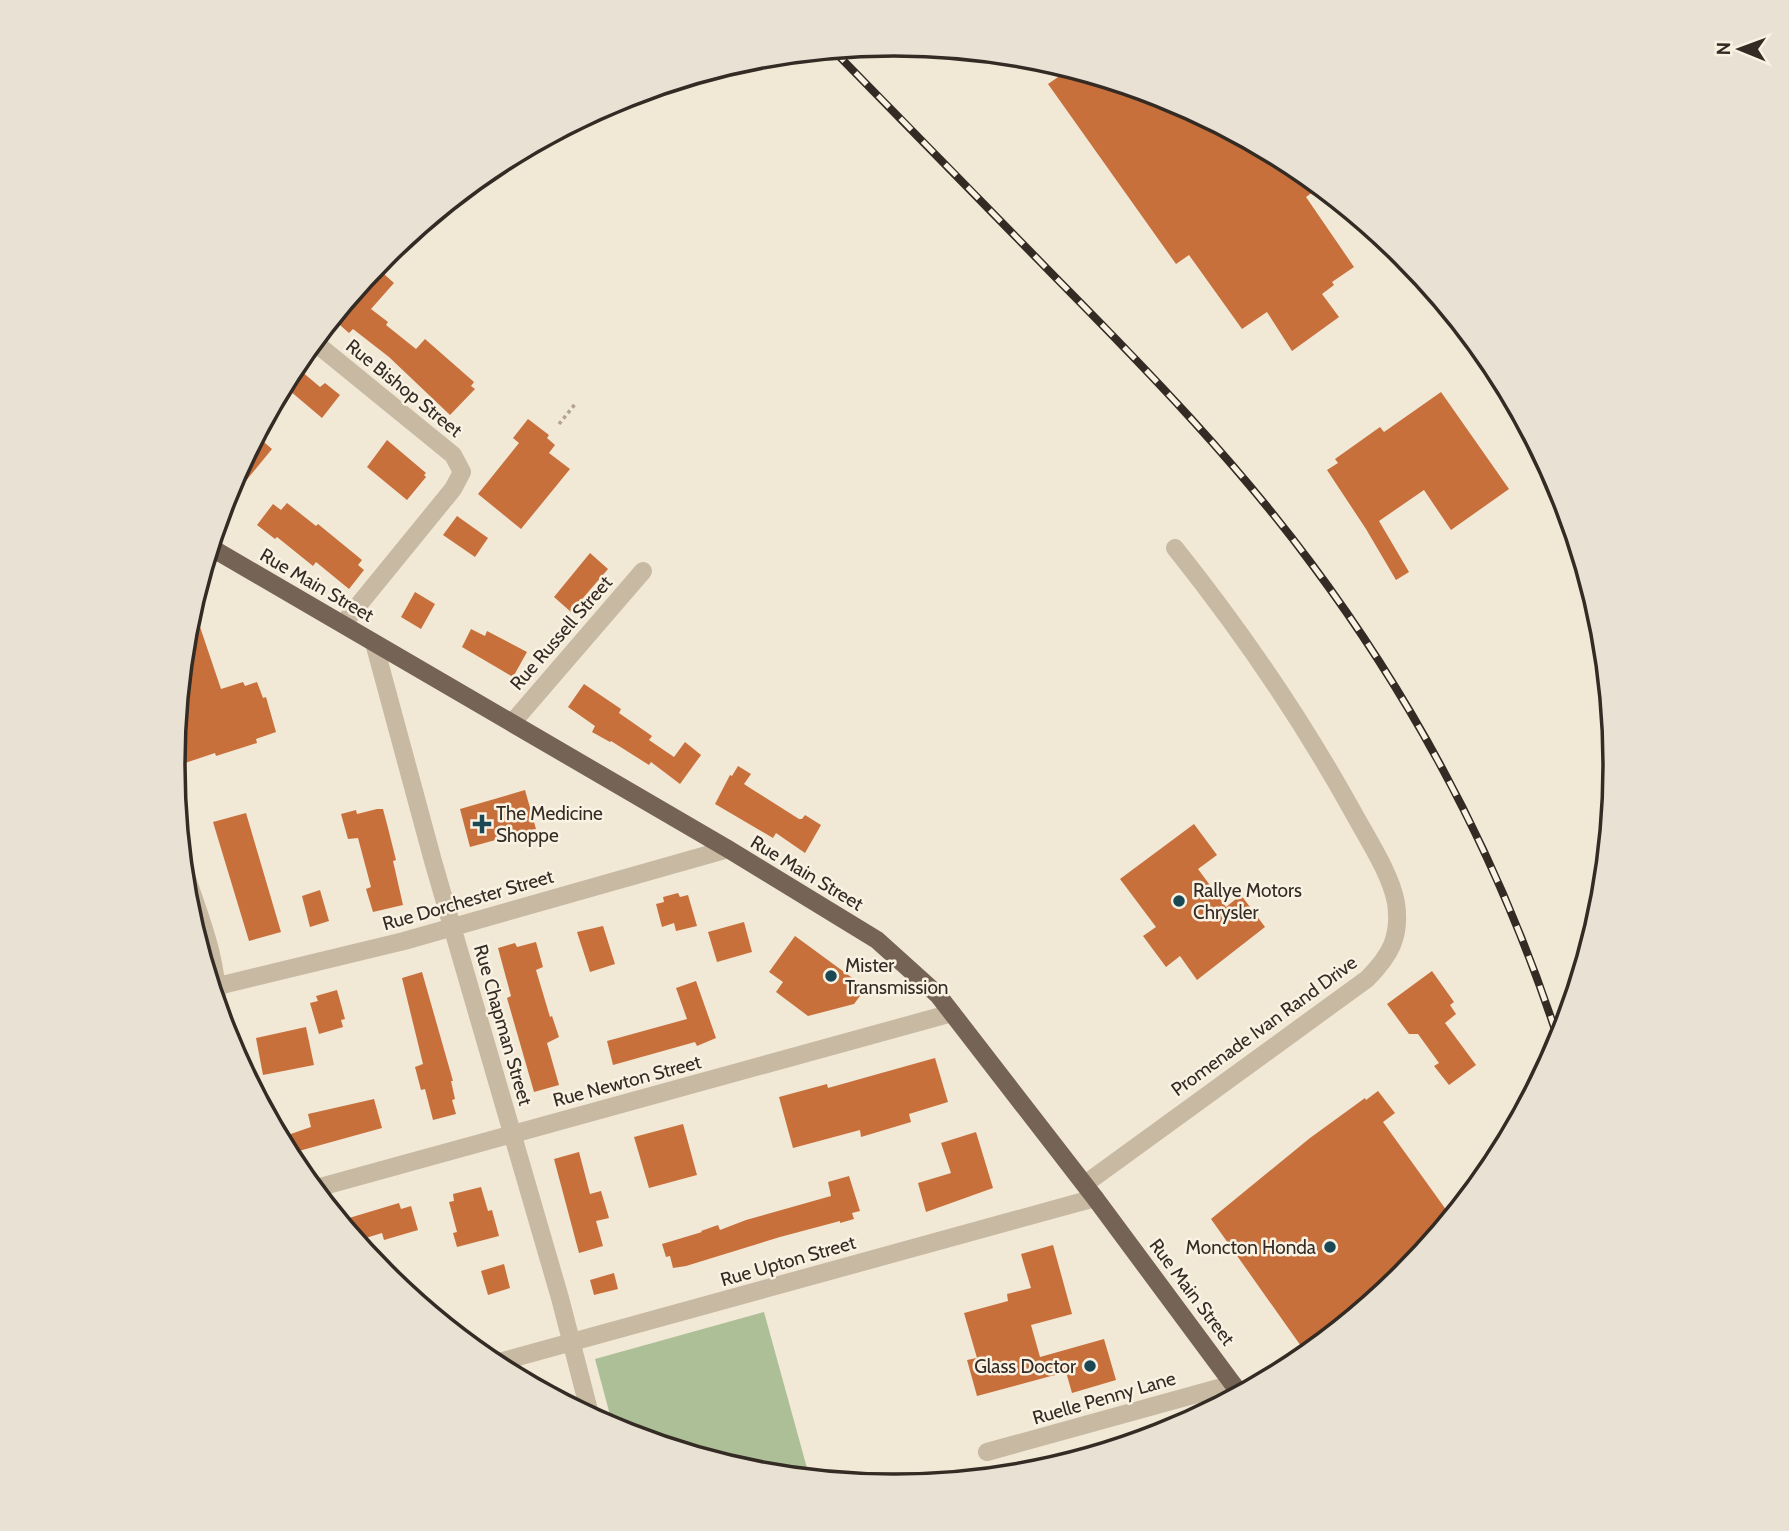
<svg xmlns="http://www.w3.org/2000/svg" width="1789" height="1531" font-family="Cabin,sans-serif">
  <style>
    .green { fill: #acbf96 }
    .building { fill: #c8703c }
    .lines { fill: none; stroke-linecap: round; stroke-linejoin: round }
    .path { stroke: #b4a38c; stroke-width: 3.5; stroke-dasharray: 3.5 3.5; stroke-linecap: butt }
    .minor { stroke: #c8b9a2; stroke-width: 18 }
    .major { stroke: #756455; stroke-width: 18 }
    .rail-casing { stroke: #332b24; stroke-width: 8 }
    .rail { stroke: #f9f1e2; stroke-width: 5; stroke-dasharray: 16; stroke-linecap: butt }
    .poi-dot { fill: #1a4955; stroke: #f9f1e2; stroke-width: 2.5 }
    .labels { text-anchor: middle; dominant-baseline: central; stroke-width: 5; stroke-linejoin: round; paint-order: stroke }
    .street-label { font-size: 19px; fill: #332b24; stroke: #f9f1e2 }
    .poi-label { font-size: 19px; fill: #332b24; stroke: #f9f1e2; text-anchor: start }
    .rim { fill: none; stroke: #332b24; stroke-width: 3.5 }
  </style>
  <rect width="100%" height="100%" fill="#f1e8d6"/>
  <!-- green -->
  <path class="green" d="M764,1312L810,1479L753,1473L614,1430L595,1359Z"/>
  <!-- building -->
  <path class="building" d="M1071,68L1171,99L1296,166L1321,186L1306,197L1354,267L1332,282L1334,285L1322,294L1339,317L1292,351L1267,312L1242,329L1189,255L1176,264L1048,84Z
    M375,266L394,283L371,309L388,322L386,325L416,349L425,339L474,382L471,386L475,389L450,415L389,357L353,329L349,333L332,318Z
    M294,365L320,387L325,383L340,395L322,418L283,385Z
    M1441,392L1509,489L1451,530L1424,490L1379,521L1409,572L1396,580L1366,529L1327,470L1338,463L1335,459L1380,427L1384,432Z
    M528,419L549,435L547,438L555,445L549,453L570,469L521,529L478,494L519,443L513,438Z
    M258,437L272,449L231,499L226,495L228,489L251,446Z
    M387,440L426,473L424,475L426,477L407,500L367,467Z
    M287,503L316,526L318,524L362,560L358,565L364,570L349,589L316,562L313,566L277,537L275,539L257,525L273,504L281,510Z
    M457,516L488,538L475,557L443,535Z
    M590,553L608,569L571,612L554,597Z
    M415,592L435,604L421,629L401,617Z
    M199,624L221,689L243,682L245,686L257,682L263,698L266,697L276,732L256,739L257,743L216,756L215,753L185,763L176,734L186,630Z
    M471,629L485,636L487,631L527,652L513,677L462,647Z
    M584,684L621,709L619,713L652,736L649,740L674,757L685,742L701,755L680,784L651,762L649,765L611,741L610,742L592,732L595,726L568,707Z
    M738,766L751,774L744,784L750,788L799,819H802L805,815L821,825L805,853L776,833L773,838L715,804L730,775L732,776Z
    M525,790L536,829L470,847L460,809Z
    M377,809H383L388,828L396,860L393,861L403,905L373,912L366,889L371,887L358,838L348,839L341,814L356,810L357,814Z
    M246,813L281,932L249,941L213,822Z
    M1194,824L1217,855L1198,869L1226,907L1241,895L1265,927L1197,980L1180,956L1166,967L1143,936L1156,927L1120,879Z
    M320,890L329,921L310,927L302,896Z
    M678,893L680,897L688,895L697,926L676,931L674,923L662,927L656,904L664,902L663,897Z
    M744,922L752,952L717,962L708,932Z
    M603,926L615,964L590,972L577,932Z
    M795,936L866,988L854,1004L808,1016L776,992L783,982L769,972Z
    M536,942L543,967L536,970L550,1017L552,1016L559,1037L547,1043L559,1085L534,1092L507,998L511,996L498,948L515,943L517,947Z
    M1432,971L1454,1002L1450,1005L1456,1014L1445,1023L1476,1065L1449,1085L1434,1066L1439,1063L1418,1034H1409L1387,1004Z
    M422,972L453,1081H451L455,1099L452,1100L456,1114L433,1120L425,1089L421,1090L415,1067L423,1064L402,978Z
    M696,981L716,1038L697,1046L695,1042L613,1065L607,1041L687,1019L676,988Z
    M337,990L345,1019L341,1020L343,1027L319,1034L310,1003L318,1001L316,996Z
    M306,1027L314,1065L263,1075L256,1038Z
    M935,1058L948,1102L909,1114L911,1122L861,1137L860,1130L793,1148L779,1097L827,1084L828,1088Z
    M1378,1091L1395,1113L1383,1122L1452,1218L1405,1276L1308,1356L1211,1219L1310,1138L1365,1098L1366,1100Z
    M374,1099L382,1128L288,1154L279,1138L311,1127L308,1114Z
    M683,1124L697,1175L649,1188L634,1137Z
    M976,1132L993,1188L926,1212L918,1183L951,1173L941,1143Z
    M579,1152L590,1194L601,1191L609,1218L596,1221L603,1246L579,1253L554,1159Z
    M849,1176L860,1211L852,1213L854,1219L840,1223V1221L780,1237L686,1266L673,1268L670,1256L666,1257L662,1244L702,1232L701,1231L718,1225L720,1230L746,1220L831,1196L828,1182Z
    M481,1187L488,1211L492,1210L499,1236L457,1247L453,1233L457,1232L449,1202L454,1201L453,1194Z
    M399,1203L401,1209L411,1206L418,1230L384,1240L382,1233L356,1241L339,1221Z
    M1053,1245L1072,1314L1031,1325L1040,1357L1104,1339L1116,1380L1072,1393L1066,1372L977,1396L967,1360L977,1358L964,1313L1008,1301L1007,1294L1031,1288L1021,1254Z
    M504,1264L510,1288L488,1295L481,1271Z
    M614,1273L618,1289L594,1295L590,1280Z"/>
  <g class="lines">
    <!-- path -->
    <path class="path" d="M559,424L576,403"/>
    <!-- minor -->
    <path class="minor" d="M313,341L453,455L462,472L453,489L343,624
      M374,643L433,861L560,1298L591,1418
      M512,723L643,571
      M182,864C197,910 219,959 217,1008
      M218,986L404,941L728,849
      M1085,1184L1367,979C1390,956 1401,937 1396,903C1391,874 1367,838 1353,812C1301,718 1242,632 1175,548
      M313,1189L952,1013
      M492,1364L1095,1198
      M987,1452L1233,1384"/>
    <!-- major -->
    <path class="major" d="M210,547L728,849L877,940L938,995L1095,1198L1241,1395"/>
    <!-- rail casing -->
    <g class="rail-casing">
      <path id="rail" d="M833,50C909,127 985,205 1061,283C1149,372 1236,462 1311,563C1420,709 1504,871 1560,1045"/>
    </g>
    <!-- rail -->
    <use href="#rail" class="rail"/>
  </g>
  <!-- markers -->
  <g class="poi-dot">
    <path d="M478.5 813.5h7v7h7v7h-7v7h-7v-7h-7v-7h7z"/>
    <circle cx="1179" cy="901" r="7"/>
    <circle cx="831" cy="976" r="7"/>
    <circle cx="1330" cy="1247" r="7"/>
    <circle cx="1090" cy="1366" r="7"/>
  </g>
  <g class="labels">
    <!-- street labels -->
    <g class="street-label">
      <text transform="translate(404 388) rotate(39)">Rue Bishop Street</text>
      <text transform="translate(317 585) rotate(30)">Rue Main Street</text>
      <text transform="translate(561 633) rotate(-49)">Rue Russell Street</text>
      <text transform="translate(807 873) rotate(31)">Rue Main Street</text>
      <text transform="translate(468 900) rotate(-16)">Rue Dorchester Street</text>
      <text transform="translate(503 1025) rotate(74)">Rue Chapman Street</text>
      <text transform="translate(1264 1026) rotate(-36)">Promenade Ivan Rand Drive</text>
      <text transform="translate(627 1081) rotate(-15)">Rue Newton Street</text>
      <text transform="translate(788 1261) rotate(-16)">Rue Upton Street</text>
      <text transform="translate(1192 1292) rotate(53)">Rue Main Street</text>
      <text transform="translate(1104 1398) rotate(-16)">Ruelle Penny Lane</text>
    </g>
    <!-- poi labels -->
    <g class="poi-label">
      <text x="496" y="813">The Medicine<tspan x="496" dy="22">Shoppe</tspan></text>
      <text x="1193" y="890">Rallye Motors<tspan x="1193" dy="22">Chrysler</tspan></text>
      <text x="845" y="965">Mister<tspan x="845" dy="22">Transmission</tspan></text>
      <text x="1316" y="1247" text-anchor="end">Moncton Honda</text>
      <text x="1076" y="1366" text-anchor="end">Glass Doctor</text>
    </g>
  </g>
  <!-- crop -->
  <path d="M0 0H1789V1531H0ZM185 765a709 709 0 1 1 1418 0a709 709 0 1 1-1418 0Z" fill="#e9e1d3" fill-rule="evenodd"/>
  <path class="rim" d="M185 765a709 709 0 1 1 1418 0a709 709 0 1 1-1418 0Z"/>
  <!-- north arrow -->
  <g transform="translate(1740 49) rotate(271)" stroke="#f9f1e2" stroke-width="5" paint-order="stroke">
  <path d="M0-5L12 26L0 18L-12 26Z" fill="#332b24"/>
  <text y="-10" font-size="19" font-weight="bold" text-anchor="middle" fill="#332b24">N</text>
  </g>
</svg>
